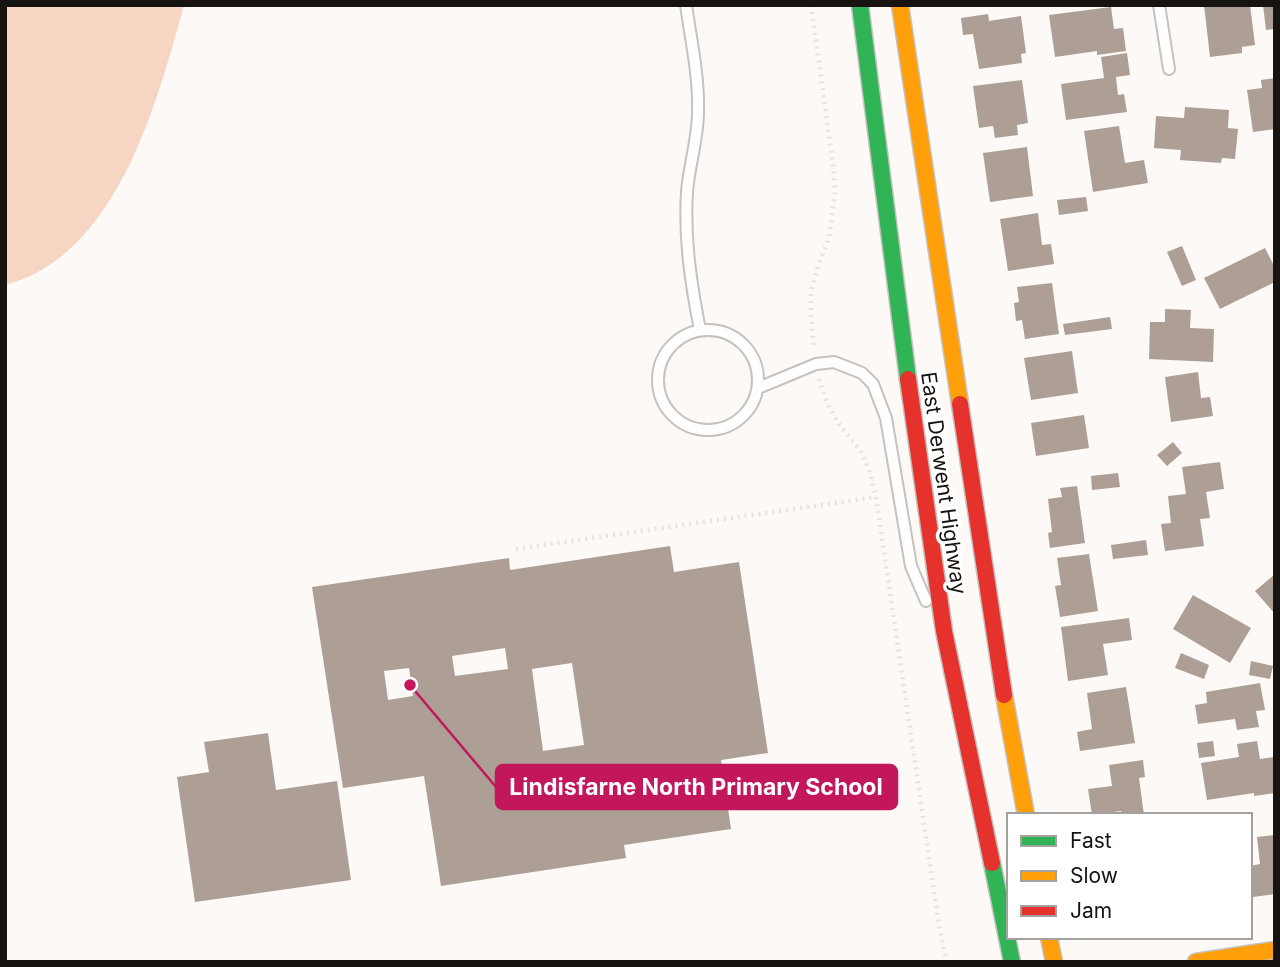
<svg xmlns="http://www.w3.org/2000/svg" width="1280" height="967" font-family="Inter,sans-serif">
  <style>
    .green { fill: #f6d6c3 }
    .building { fill: #ad9f96; fill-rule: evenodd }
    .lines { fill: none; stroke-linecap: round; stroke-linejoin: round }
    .lane-casing { stroke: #c6c2c0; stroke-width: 14 }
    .fast-casing { stroke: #c6c2c0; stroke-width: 19 }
    .slow-casing { stroke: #c6c2c0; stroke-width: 19 }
    .jam-casing { stroke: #c6c2c0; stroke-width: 19 }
    .path { stroke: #e4e4e3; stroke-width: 4.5; stroke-dasharray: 2 5; stroke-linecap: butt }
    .lane { stroke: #fffefe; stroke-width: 10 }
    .fast { stroke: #30b455; stroke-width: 16 }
    .slow { stroke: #ff9f0a; stroke-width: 16 }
    .jam { stroke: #e5322d; stroke-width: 16 }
    .labels { text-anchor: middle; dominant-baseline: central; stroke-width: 7; stroke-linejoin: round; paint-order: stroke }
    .street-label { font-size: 21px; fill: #171311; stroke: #fff }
    .leader { fill: none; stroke: #c2185b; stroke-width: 2.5 }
    .callout-dot { fill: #c2185b; stroke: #fff; stroke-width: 2.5 }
    .callout { fill: #c2185b; stroke: #c2185b; stroke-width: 2.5 }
    .callout-label { font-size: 23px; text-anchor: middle; font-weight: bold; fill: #fff }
  </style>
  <rect width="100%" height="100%" fill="#fcf9f7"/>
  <!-- green -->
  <path class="green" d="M5,5H184C157,103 117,256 5,285Z"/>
  <!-- building -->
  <path class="building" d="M1204,5H1250L1255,45L1242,47V53L1210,57Z
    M1263,5H1275V29L1266,30Z
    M1111,7L1114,29L1123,28L1126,51L1097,55V51L1055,57L1049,15Z
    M988,14L989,21L1021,16L1026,53L1021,54L1022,63L979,69L973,34L963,35L961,18Z
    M1127,53L1130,75L1116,77L1118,95L1124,94L1127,112L1066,120L1061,84L1104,78L1101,57Z
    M1275,78V129L1253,132L1247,90L1262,88L1261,80Z
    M1022,80L1028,123L1017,125L1018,135L995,138L993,126L979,128L973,86Z
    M1185,107L1229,110L1228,128L1238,129L1235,159L1222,158L1221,163L1180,160L1181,150L1154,148L1156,116L1184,118Z
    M1119,126L1125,163L1144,160L1148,183L1093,192L1084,131Z
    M1027,147L1033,196L990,202L983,153Z
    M1086,197L1088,211L1059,215L1057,200Z
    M1038,213L1042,245L1051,244L1054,264L1008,271L1000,219Z
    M1182,246L1196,280L1182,286L1167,252Z
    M1265,248L1275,268V282L1220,309L1204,278Z
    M1052,283L1059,334L1025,339L1022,320L1016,321L1014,303L1019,302L1017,287Z
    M1165,309L1191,310L1190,328L1214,329L1213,362L1149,359L1150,322H1165Z
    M1110,317L1112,329L1065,335L1063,324Z
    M1072,351L1078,393L1031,400L1024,358Z
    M1198,372L1201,398L1210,397L1213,416L1171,422L1165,377Z
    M1084,415L1089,448L1036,456L1031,423Z
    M1173,442L1182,453L1167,466L1157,455Z
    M1220,462L1224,489L1206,492L1210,518L1200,519L1204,546L1165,551L1161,524L1171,523L1168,496L1186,494L1182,467Z
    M1118,473L1120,487L1092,490L1091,476Z
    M1077,486L1085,543L1050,548L1048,533L1052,532L1048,499L1062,497L1060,488Z
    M1146,540L1148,555L1113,559L1111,545Z
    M670,546L674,572L739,562L768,753L721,760L731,829L624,845L626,858L441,886L424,776L343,788L312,587L509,558L510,570ZM505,648L508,669L455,676L452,656ZM572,663L584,745L543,751L532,669ZM409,668L413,696L388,700L384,671Z
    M1089,554L1098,611L1060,617L1055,586L1061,585L1057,558Z
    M1275,574V614L1255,591Z
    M1193,595L1251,628L1230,663L1173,629Z
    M1129,618L1132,640L1103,644L1108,675L1068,681L1061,627Z
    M1181,653L1209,665L1204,679L1175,668Z
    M1251,661L1273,666L1270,679L1249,675Z
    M1260,683L1265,710L1256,711L1259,727L1237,730L1235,719L1198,724L1195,705L1207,703L1206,692Z
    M1126,687L1135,743L1080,751L1077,732L1092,729L1087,693Z
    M268,733L276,790L337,781L351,880L195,902L177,777L209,772L204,742Z
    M1213,741L1215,756L1199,758L1197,743Z
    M1257,741L1260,759L1273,757L1275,793L1254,796V793L1207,800L1201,763L1239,757L1237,744Z
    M1143,760L1145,777L1139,778L1144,815H1122L1121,811L1092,815L1088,789L1112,786L1109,765Z
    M1275,835V894L1253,897L1250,866L1260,864L1257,837Z"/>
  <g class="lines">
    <!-- lane casing -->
    <g class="lane-casing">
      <path id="lane" d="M686,5C691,40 699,76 698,112C698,139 689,165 687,192C684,239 691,284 700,330
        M1159,5L1169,69
        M658 380a50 50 0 1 1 100 0a50 50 0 1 1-100 0Z
        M758,388L816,364L834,362L862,373L873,384L886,418L911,566L926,601"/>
    </g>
    <!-- fast casing -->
    <g class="fast-casing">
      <path id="fast" d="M860,5L908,379
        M992,863L1012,962"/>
    </g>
    <!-- slow casing -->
    <g class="slow-casing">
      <path id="slow" d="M900,5L960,404
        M1004,695L1026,815
        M1049,937L1054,962
        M1196,962L1275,950"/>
    </g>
    <!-- jam casing -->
    <g class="jam-casing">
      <path id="jam" d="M908,379L944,631L992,863
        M960,404L1004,695"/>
    </g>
    <!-- path -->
    <path class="path" d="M811,5L833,164L835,192L829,239L818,265L811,292V316L814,349
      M819,379L828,405L839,424L860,450L869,469L876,497L939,926L947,962
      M516,549L876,497"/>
    <!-- lane -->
    <use href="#lane" class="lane"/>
    <!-- fast -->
    <use href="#fast" class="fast"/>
    <!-- slow -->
    <use href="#slow" class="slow"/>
    <!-- jam -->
    <use href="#jam" class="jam"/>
  </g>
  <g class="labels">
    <!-- street labels -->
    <g class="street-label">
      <text transform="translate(944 483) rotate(82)">East Derwent Highway</text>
    </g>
  </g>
  <!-- callouts -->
  <path class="leader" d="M410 685L496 787"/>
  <circle class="callout-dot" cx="410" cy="685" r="7"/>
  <rect class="callout" x="496" y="765" width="401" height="44" rx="7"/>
  <g class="callout-label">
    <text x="696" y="795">Lindisfarne North Primary School</text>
  </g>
  <!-- border -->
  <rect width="1280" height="967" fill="none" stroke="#171311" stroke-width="14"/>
  <!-- legend -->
  <rect x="1007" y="813" width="245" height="126" fill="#ffffff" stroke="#a2a1a0" stroke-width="2"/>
  <rect x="1021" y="836" width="35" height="10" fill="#30b455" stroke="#a2a1a0" stroke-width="2"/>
  <text x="1070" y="848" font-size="21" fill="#171311">Fast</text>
  <rect x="1021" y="871" width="35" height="10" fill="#ff9f0a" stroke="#a2a1a0" stroke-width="2"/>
  <text x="1070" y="883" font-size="21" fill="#171311">Slow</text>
  <rect x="1021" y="906" width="35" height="10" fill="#e5322d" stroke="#a2a1a0" stroke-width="2"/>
  <text x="1070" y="918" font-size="21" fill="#171311">Jam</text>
</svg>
